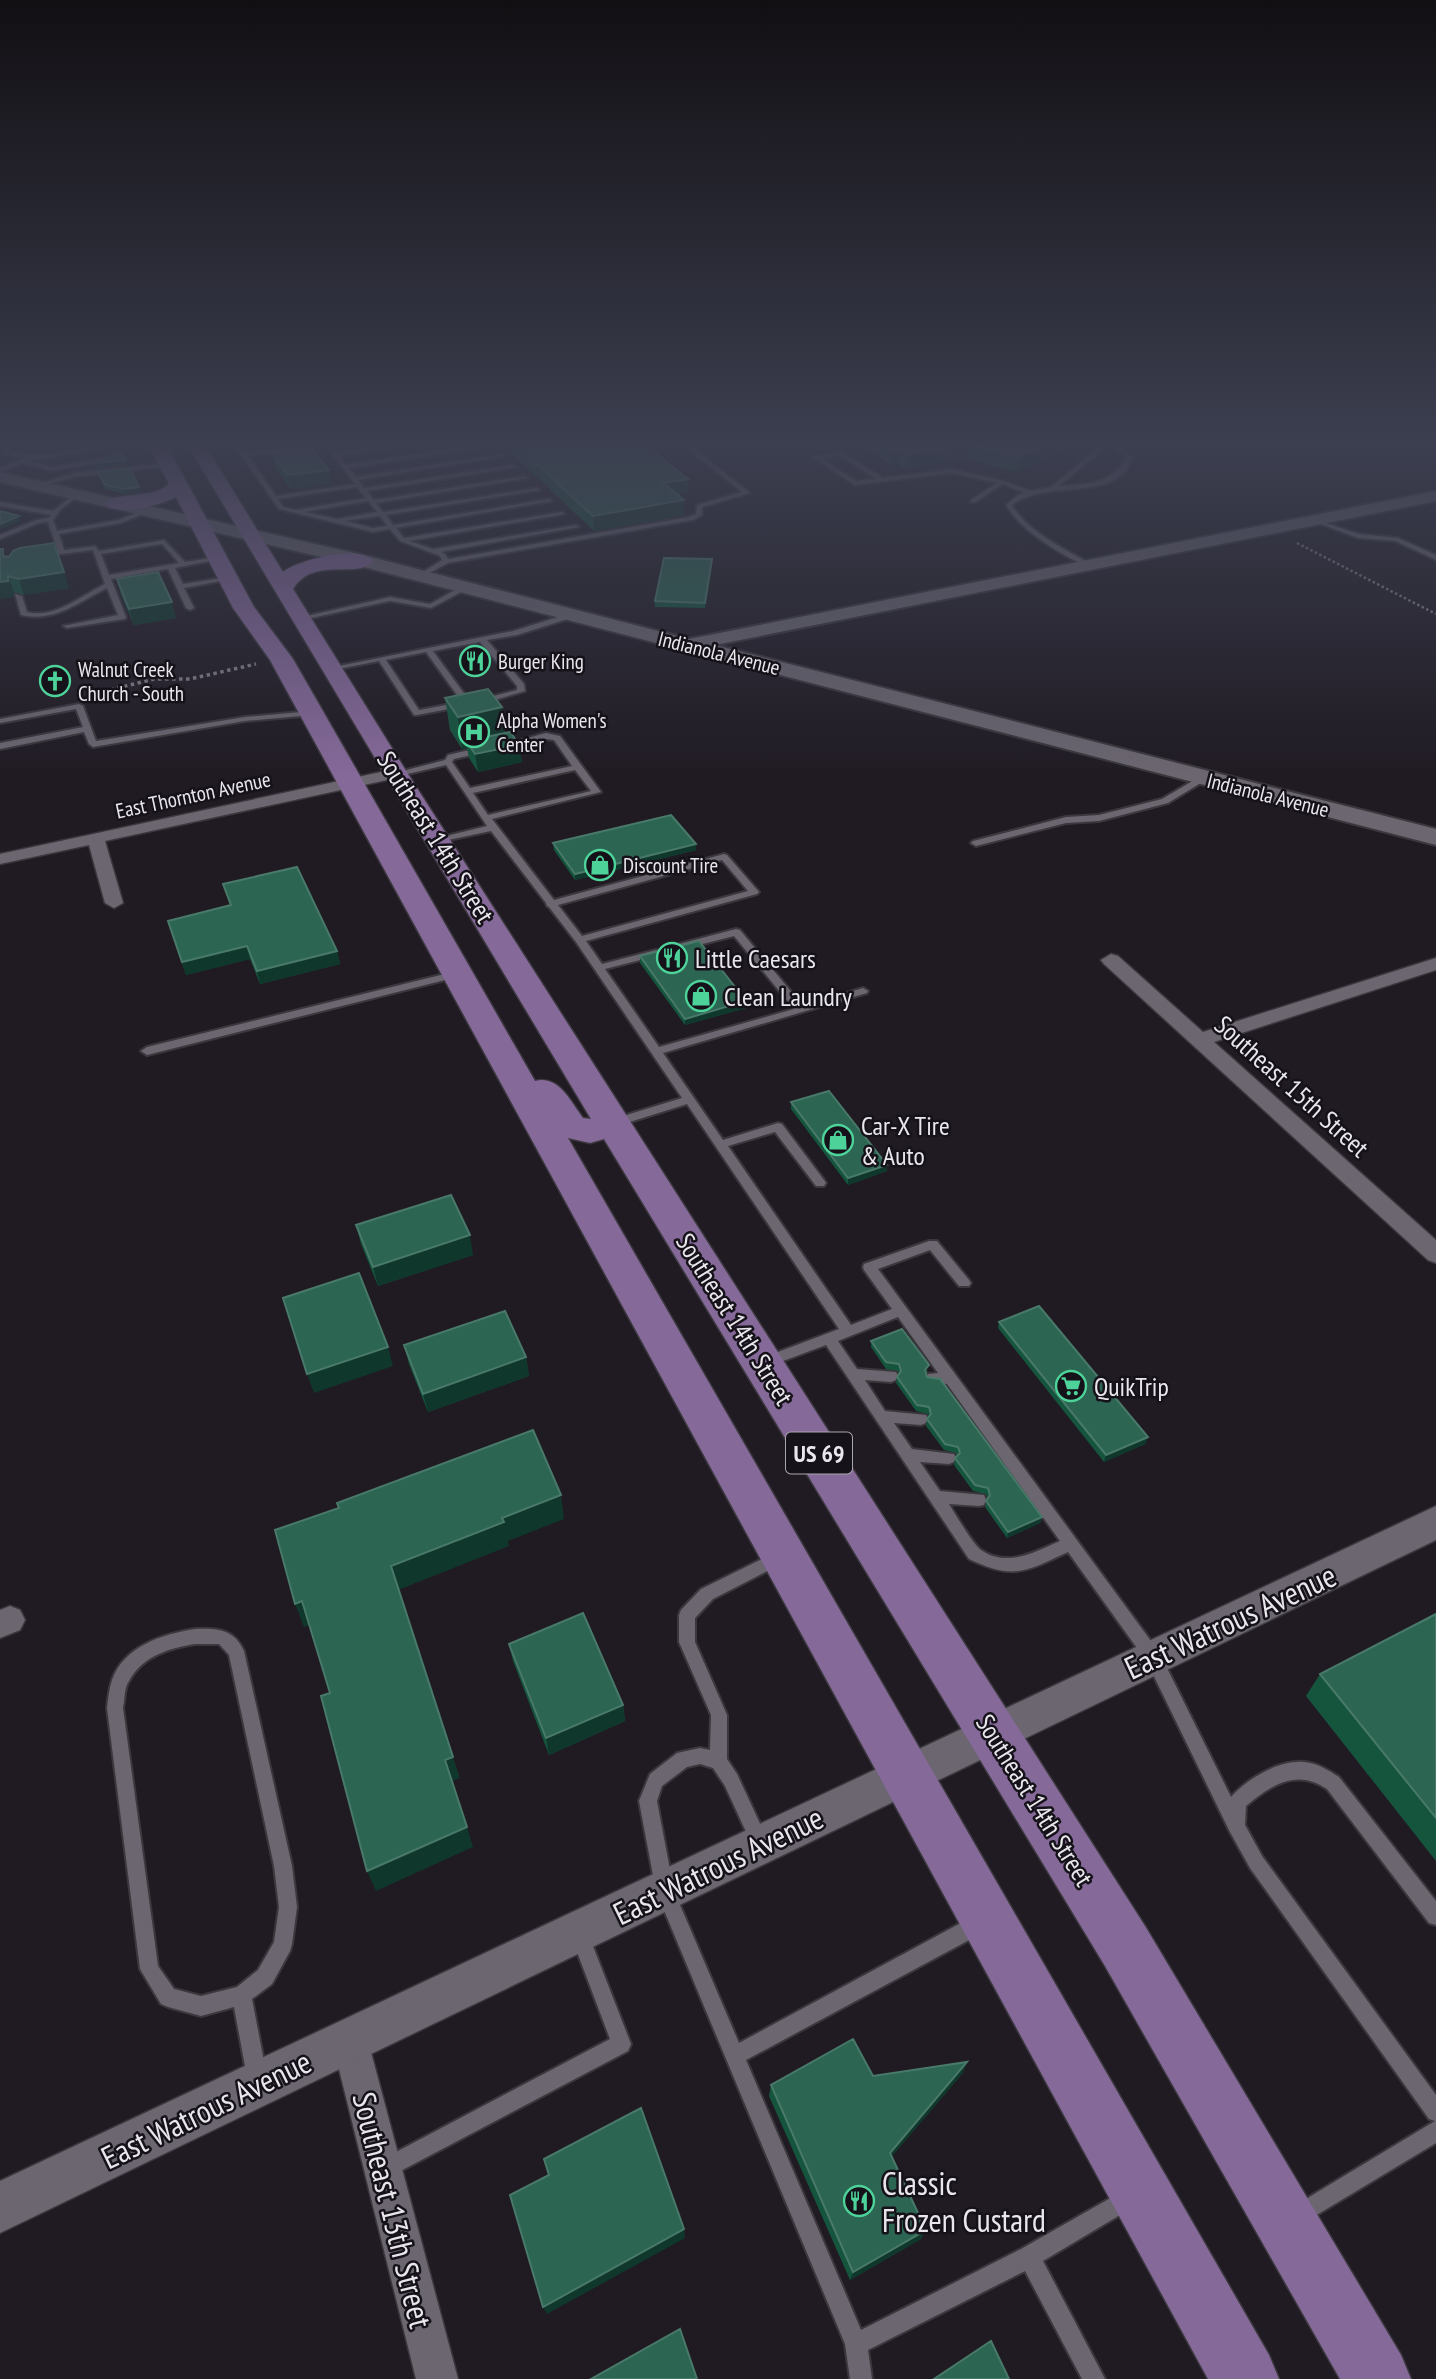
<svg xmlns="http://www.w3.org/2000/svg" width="1436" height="2379" font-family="'PT Sans Narrow',sans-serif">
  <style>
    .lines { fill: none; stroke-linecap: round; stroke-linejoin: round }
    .service-casing { stroke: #3a373d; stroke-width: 4 }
    .minor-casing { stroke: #3a373d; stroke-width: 3 }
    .tertiary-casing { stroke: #3a373d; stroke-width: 3 }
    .secondary-casing { stroke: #3a373d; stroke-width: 4 }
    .primary-casing { stroke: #3a373d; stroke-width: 3 }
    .path-far1 { stroke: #837f86; stroke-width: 2.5; stroke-dasharray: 2.5 2.5; stroke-linecap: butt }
    .path { stroke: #837f86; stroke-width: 3.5; stroke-dasharray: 3.5 3.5; stroke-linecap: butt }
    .service { fill: #6b6670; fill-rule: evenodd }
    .minor { fill: #6b6670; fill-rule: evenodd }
    .tertiary { fill: #6b6670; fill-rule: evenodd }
    .secondary { fill: #6b6670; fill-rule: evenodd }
    .primary { fill: #856999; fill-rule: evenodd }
    .wall { fill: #15553e }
    .shaded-wall { fill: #10372b }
    .building { fill: #2c6551; stroke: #497969; stroke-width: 2 }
    .labels { text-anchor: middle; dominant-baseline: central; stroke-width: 5; stroke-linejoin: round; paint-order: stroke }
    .far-street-label { font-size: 21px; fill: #e9e6ec; stroke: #16121a }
    .far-poi-label { font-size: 21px; fill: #e9e6ec; stroke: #16121a; text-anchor: start }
    .shield { fill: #16121a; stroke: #aaa6ad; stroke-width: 2 }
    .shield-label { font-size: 24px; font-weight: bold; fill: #e9e6ec }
    .street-label { font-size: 26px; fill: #e9e6ec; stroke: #16121a }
    .poi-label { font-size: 26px; fill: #e9e6ec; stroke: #16121a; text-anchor: start }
    .near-street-label { font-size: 32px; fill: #e9e6ec; stroke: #16121a }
    .near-poi-label { font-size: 32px; fill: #e9e6ec; stroke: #16121a; text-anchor: start }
  </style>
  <rect width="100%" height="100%" fill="#201b23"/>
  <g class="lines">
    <!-- service casing -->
    <g class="service-casing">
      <path id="service" d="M2,442H8L11,452C53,461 98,442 141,442L29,461L52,467L113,457L111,460L52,471L23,463L0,472V468L24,458L6,454Z
        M232,442H238L246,453L336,442L330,445L337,453L403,442H421L339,456L346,465L490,443L492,446L349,468L356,477L502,454L505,456L358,480L364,488L513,465L516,467L367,491L374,500L525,476L528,478L376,503L383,512L537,488L540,490L386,515L393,525L549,499L552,501L396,528L404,538L562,512L565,514L410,541L433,549L576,525L579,527L441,552L445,554L448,559L689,517L696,514L697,505L742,492L679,442H686L750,493L702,507V515L693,520L448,563L420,578L417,576L418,575L442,560L440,556L400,541L390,529L373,532L279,509ZM325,446L355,484L276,496L248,456ZM357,487L366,498L296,510L283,507L278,499ZM368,501L377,512L337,519L305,512ZM380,516L387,526L373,528L345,521Z
        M1105,442H1115L1133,458C1130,462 1128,469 1124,473C1099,498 1044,481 1012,505C1029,533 1064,548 1091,564V566L1089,567C1061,555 1022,532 1006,505L1018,495L1024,493L1003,484L975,502H971V500L997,483L952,473L855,485L812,457L840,451L883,478L952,469L1004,481L1031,491L1051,487ZM1110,444L1127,458C1111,484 1087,484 1059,486ZM839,455L876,479L856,481L820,458Z
        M168,463L170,466L74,477L38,487L35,485L74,473Z
        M76,493L81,494L61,509L53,520L57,531L118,520L148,509L151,511L121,523L59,534L64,550L95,546L99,551L164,540L185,562L217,557L220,559L175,568L183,584L228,577L232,579L184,588L194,608L190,610L186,608L168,569L111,579L126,617L125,619L67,628L63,626L118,615L107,588C79,602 54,623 21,615L15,594L22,596L27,612C55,619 82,595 105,584L93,550L39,557V555L58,551L48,522L39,523L0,539V535L36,520L48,518L51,515L0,506V502L53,511ZM162,544L179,563L109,575L101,554Z
        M1313,519L1359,534L1398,538L1436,555V560L1395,541L1358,538L1313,521Z
        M462,586L469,588L431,608L390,601L302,620L298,618L390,597L430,604Z
        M571,613L575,615L574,617L517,635L487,640L524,684L525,691L481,704H478V700L517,690V686L480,642L433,651L471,703L470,705L417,715H414L379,661L333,670L329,668L513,631ZM426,652L462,702L419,710L386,660Z
        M79,704L83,706L96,741L245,717L312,711L316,713L312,715L245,721L93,747L89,744L84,732L0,749V743L83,727L76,709L0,723V719Z
        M546,733L560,736L601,792L492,819L554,900L724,854L727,855L759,892L757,894L586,941L602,964L656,950L660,951V955L605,969L659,1047L794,1009L734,936L683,949L678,946L679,944L736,929L740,930L803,1006L863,988L868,991L867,993L663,1053L723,1140L778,1123L782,1124L824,1180L826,1183L824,1186H816L775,1132L728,1146L851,1325L892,1309L864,1270L863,1267L864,1264L929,1241H937L969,1280L971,1283L969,1286H959L930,1250L878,1269L1159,1652L1231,1797C1247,1779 1278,1760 1304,1762C1317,1763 1328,1770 1339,1777L1436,1901V1925L1429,1923L1327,1789C1296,1768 1271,1785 1246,1806L1245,1825L1262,1856L1436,2095V2143L1305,2222L1298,2226L1291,2222L1287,2215L1291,2208L1435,2121L1429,2119L1250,1868L1230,1832L1147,1662L1068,1552C1025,1572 1013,1580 969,1559L826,1345L767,1367L762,1366L760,1362L762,1358L839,1329L687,1104L614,1127L610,1126L608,1123L610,1120L682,1098L576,942L549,907L547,906L546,903L491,831L434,843V839L487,826L446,765L395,777L391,774L445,760L448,755L482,747L485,748V752L454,759L452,762L470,788L572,766L554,740L546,739L503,749L499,746ZM575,770L591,791L488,815L473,793ZM722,860L748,891L582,936L558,905ZM898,1317L938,1373L928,1374L926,1378L928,1382L947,1384L1060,1541C1035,1552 1007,1568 981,1550C972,1543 956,1515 949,1504L979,1506L984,1505L986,1500L984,1495L940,1491L920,1462L949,1464L954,1462L956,1458L954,1454L912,1449L894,1423L921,1425L926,1423L928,1419L926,1415L885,1411L865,1380L891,1382L896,1380L898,1376L896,1372L857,1369L838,1341Z
        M1201,776L1205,779L1204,781L1168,803L1099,821L1066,823L976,846L971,843L973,841L1066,817L1099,815L1162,799Z
        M457,971L461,972V976L147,1055L141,1051L147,1047Z
        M778,1551L783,1553L786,1558L783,1563L713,1599L695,1618V1642L727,1715V1759L737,1774L768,1841L765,1847L759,1850L753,1847L725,1786L713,1768L700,1764L687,1767L662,1786L657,1801L674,1891L739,2043L970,1918L977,1916L984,1918L986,1925L984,1932L746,2060L861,2330L1021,2249L1121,2192L1128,2189L1135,2192L1138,2199L1135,2206L1043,2261L1105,2379H1082L1025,2271L868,2350L872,2379H850L845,2344L656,1891L639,1801L650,1774L677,1753L700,1748L710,1750L711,1715L679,1642V1615L681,1610L701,1589Z
        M195,1629C217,1628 234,1629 244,1651L292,1866L297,1907L292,1944L290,1951L272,1984L252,1999L267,2077L264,2084L257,2087L250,2084L247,2077L234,2007L201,2016L168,2007L161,2004L140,1969L107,1708C108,1699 109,1689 112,1680C124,1646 163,1634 195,1629ZM195,1644H219L229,1655L274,1866L279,1907L274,1942L258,1970L237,1987L201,1996L174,1989L158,1966L123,1708C125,1699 124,1688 129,1681C142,1656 170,1648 195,1644Z
        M580,1927L587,1929L589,1936L631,2044L628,2051L393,2175L386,2178L379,2175L376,2168L379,2161L610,2039L571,1936L573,1929Z"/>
    </g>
    <!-- minor casing -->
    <g class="minor-casing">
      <path id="minor" d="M395,769L401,771V777L105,841L123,903L114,908L105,903L89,845L0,864V854Z
        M1111,954L1118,956L1203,1032L1436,958V970L1214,1042L1436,1240V1263L1428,1260L1104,964L1101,960Z
        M10,1606L20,1610L25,1620L20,1630L0,1638V1610Z
        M350,2023L363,2028L368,2041L458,2379H416L332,2041L337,2028Z"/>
    </g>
    <!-- tertiary casing -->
    <g class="tertiary-casing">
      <path id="tertiary" d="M1436,1506V1540L0,2233V2181Z"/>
    </g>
    <!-- secondary casing -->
    <g class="secondary-casing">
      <path id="secondary" d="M0,472L363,555L689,639L1436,491V501L715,645L1436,829V845L360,566L0,482Z"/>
    </g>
    <!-- primary casing -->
    <g class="primary-casing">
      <path id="primary" d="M147,442H165L254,607L293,659L535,1081C559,1075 570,1101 583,1118L591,1119L186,442H203L283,572C298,560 361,544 373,561C359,580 314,555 293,589L408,774L1145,1926L1401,2355L1411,2379H1340L1105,1966L604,1139L590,1143L568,1138L1269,2355L1279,2379H1208L270,660L233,608L176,497C162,505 116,517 105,504C117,490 150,501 169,484Z"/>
    </g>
    <!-- path-far1 -->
    <path class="path-far1" d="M1297,543L1436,614"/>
    <!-- path -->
    <path class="path" d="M90,695L154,679H190L256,664"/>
    <!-- service -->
    <use href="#service" class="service"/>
    <!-- minor -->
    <use href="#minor" class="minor"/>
    <!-- tertiary -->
    <use href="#tertiary" class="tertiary"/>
    <!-- secondary -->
    <use href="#secondary" class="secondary"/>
    <!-- primary -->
    <use href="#primary" class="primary"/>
  </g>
  <!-- wall -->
  <path class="wall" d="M500,442H648L650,449L688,493L678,495L685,515L594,531Z
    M857,442H1078L1016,472L967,458L906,468L898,464L892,465Z
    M273,454L331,484L291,489L276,468Z
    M98,472L139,487L141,492L124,494L105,489Z
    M5,557L69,588L24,595L14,592L13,597L0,599Z
    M712,564L705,608L655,607V601Z
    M117,579L176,618L134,625L121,595Z
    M445,698L502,707L505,733L522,762L478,772L469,758L467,748L462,749L450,730Z
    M553,843L696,850L575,880L554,850Z
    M223,884L337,951L340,964L260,984L250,959L186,975L168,921L230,906Z
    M640,956L746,1001V1008L685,1025L640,963Z
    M791,1102L887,1171L848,1185L791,1109Z
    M356,1225L473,1255L378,1286L361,1244Z
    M999,1322L1148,1437L1145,1444L1104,1462L998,1328Z
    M871,1341L928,1371L926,1374L927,1377L1042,1517L1040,1523L1007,1538L985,1507L988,1499L986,1494L973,1491L954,1465L955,1458L957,1456L956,1453L944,1450L926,1426L927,1419L929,1417L928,1414L916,1411L896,1383L897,1377L899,1373L898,1371L886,1369L871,1347Z
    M404,1345L526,1357L529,1376L428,1412L409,1364Z
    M1436,1614V1861L1306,1696L1320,1674Z
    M509,1644L623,1705L625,1721L549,1755L513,1661Z
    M967,2062L962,2074L892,2156L926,2230L921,2239L850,2280L769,2096L771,2085L873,2076Z"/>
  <!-- shaded-wall -->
  <path class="shaded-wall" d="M33,442H81L35,448Z
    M85,442H108L86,446Z
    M1051,442H1078L1016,472L1018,457Z
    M968,444L967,458L906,468L907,454Z
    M899,450L898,464L892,465L893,451Z
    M126,460L127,465L96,468L94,463Z
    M329,470L331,484L291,489L288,475Z
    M688,479V493L664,498L663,483Z
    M139,487L141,492L124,494L123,489Z
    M684,500L685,515L594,531L593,516Z
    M19,516L20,521L0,530V524Z
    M712,559V564L705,608V603Z
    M64,572L69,588L24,595L19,579Z
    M8,576L14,592L13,597L0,599V582Z
    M172,602L176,618L134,625L129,609Z
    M502,707L505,739L466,741L467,748L462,749L458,717Z
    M520,745L522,762L478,772L475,754Z
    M696,844V850L575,880V874Z
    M247,946L250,959L186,975L182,962Z
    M337,951L340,964L260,984L257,971Z
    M746,1001V1008L685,1025V1019Z
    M887,1165V1171L848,1185V1178Z
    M470,1235L473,1255L378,1286L373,1267Z
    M388,1347L393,1366L314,1393L307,1374Z
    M526,1357L529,1376L428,1412L423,1394Z
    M1148,1437L1145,1444L1104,1462L1106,1455Z
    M561,1495L564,1519L508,1541L509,1546L398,1590L391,1566L502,1518Z
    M1042,1517L1040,1523L1007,1538L1008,1532Z
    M302,1601L312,1624L304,1627L295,1604Z
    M623,1705L625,1721L549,1755L546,1738Z
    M453,1757L460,1778L452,1781L445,1760Z
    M467,1827L473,1847L376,1891L367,1871Z
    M967,2062L962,2074L886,2163L890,2153Z
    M684,2229L685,2238L547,2314L543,2307Z
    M926,2230L921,2239L850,2280L853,2272Z"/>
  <!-- building -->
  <path class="building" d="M513,442H648L649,443L644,444L688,479L663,483L684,500L593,516Z
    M879,442H1051L1018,457L968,444L907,454L899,450L893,451Z
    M311,448L329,470L288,475L273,454Z
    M122,452L126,460L94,463Z
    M130,468L139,487L123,489L104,484L98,472Z
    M0,511L19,516L0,524Z
    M54,543L64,572L19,579L8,576V581L0,582V549H3V556L9,557L13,551L20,548Z
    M664,558L712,559L705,603L655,601Z
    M158,572L172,602L129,609L117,579Z
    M488,689L502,707L458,717L445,698Z
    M510,732L520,745L475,754L466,741Z
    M671,815L696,844L575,874L553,843Z
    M297,867L337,951L257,971L247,946L182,962L168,921L231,905L223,884Z
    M699,941L746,1001L685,1019L640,956Z
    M829,1091L887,1165L848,1178L791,1102Z
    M451,1195L470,1235L373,1267L356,1225Z
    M359,1273L388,1347L307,1374L283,1298Z
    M1039,1306L1148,1437L1106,1455L999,1322Z
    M505,1311L526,1357L423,1394L404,1345Z
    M902,1329L929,1365L925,1370L927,1377L940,1379L1042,1517L1008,1532L986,1501L990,1495L988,1488L975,1485L955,1458L960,1453L958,1447L945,1444L927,1419L931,1414L929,1407L917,1405L897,1377L901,1371L899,1364L886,1362L871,1341Z
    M533,1430L561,1495L502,1518L504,1522L391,1566L453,1757L445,1760L467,1827L367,1871L321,1696L330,1693L302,1601L295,1604L275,1530L339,1508L337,1503Z
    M583,1613L623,1705L546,1738L509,1644Z
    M1436,1614V1818L1320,1674Z
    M853,2039L873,2076L967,2062L890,2153L926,2230L853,2272L771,2085Z
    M641,2108L684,2229L543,2307L510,2195L549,2175L544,2159Z
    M680,2329L697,2379H591Z
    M991,2341L1009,2379H934Z"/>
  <!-- sky -->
  <linearGradient id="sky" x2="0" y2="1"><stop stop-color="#120f13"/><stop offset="0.57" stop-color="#3c3f50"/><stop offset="1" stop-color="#3c3f50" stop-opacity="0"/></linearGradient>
  <rect width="1436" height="776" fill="url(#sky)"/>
  <!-- icons -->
  <defs>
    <g id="restaurant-ring" transform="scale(1.575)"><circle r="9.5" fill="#16121a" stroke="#4dd39a" stroke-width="1.5"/><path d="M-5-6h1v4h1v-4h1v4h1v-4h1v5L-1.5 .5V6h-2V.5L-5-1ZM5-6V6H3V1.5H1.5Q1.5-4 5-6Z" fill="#4dd39a"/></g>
    <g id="church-ring" transform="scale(1.575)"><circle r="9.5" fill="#16121a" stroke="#4dd39a" stroke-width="1.5"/><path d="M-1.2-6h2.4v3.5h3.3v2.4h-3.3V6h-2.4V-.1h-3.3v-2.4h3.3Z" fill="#4dd39a"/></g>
    <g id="hospital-ring" transform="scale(1.575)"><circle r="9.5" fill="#16121a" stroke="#4dd39a" stroke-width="1.5"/><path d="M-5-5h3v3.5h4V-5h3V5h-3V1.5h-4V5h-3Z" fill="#4dd39a"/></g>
    <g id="shop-ring" transform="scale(1.575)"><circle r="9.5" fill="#16121a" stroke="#4dd39a" stroke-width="1.5"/><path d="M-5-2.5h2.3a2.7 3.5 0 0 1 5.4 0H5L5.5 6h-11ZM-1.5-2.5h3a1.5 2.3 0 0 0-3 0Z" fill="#4dd39a"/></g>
    <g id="supermarket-ring" transform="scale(1.575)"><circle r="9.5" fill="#16121a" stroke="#4dd39a" stroke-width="1.5"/><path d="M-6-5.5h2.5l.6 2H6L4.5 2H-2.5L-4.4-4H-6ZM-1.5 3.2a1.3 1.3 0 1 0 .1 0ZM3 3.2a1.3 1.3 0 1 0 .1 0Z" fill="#4dd39a"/></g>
  </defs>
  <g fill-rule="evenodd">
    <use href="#restaurant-ring" x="475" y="661"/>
    <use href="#church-ring" x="55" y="681"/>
    <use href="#hospital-ring" x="474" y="732"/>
    <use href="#shop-ring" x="600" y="865"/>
    <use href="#restaurant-ring" x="672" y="958"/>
    <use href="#shop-ring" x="701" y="996"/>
    <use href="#shop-ring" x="838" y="1140"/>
    <use href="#supermarket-ring" x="1071" y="1386"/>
    <use href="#restaurant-ring" x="859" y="2201"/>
  </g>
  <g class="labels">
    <!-- far-street labels -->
    <g class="far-street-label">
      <text transform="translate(719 653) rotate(14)">Indianola Avenue</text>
      <text transform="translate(193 795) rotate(-12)">East Thornton Avenue</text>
      <text transform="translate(1268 795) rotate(14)">Indianola Avenue</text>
    </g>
    <!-- far-poi labels -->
    <g class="far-poi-label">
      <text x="498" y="661">Burger King</text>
      <text x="78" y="669">Walnut Creek<tspan x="78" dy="24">Church - South</tspan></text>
      <text x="497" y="720">Alpha Women's<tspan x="497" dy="24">Center</tspan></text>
      <text x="623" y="865">Discount Tire</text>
    </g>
    <!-- shield labels -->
    <rect class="shield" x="786" y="1432.5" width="66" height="41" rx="5"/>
    <g class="shield-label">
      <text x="819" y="1453">US 69</text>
    </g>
    <!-- street labels -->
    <g class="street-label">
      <text transform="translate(436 837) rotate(58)">Southeast 14th Street</text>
      <text transform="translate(1292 1086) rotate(42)">Southeast 15th Street</text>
      <text transform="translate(735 1319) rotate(58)">Southeast 14th Street</text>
      <text transform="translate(1035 1800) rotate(58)">Southeast 14th Street</text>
    </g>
    <!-- poi labels -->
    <g class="poi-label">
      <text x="695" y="958">Little Caesars</text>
      <text x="724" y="996">Clean Laundry</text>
      <text x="861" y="1125">Car-X Tire<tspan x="861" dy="30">&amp; Auto</tspan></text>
      <text x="1094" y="1386">QuikTrip</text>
    </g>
    <!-- near-street labels -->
    <g class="near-street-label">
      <text transform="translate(1230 1621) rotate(-25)">East Watrous Avenue</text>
      <text transform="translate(718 1865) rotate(-26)">East Watrous Avenue</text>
      <text transform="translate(206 2109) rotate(-26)">East Watrous Avenue</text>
      <text transform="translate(393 2210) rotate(76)">Southeast 13th Street</text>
    </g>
    <!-- near-poi labels -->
    <g class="near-poi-label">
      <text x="882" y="2183">Classic<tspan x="882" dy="37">Frozen Custard</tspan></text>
    </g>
  </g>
</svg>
